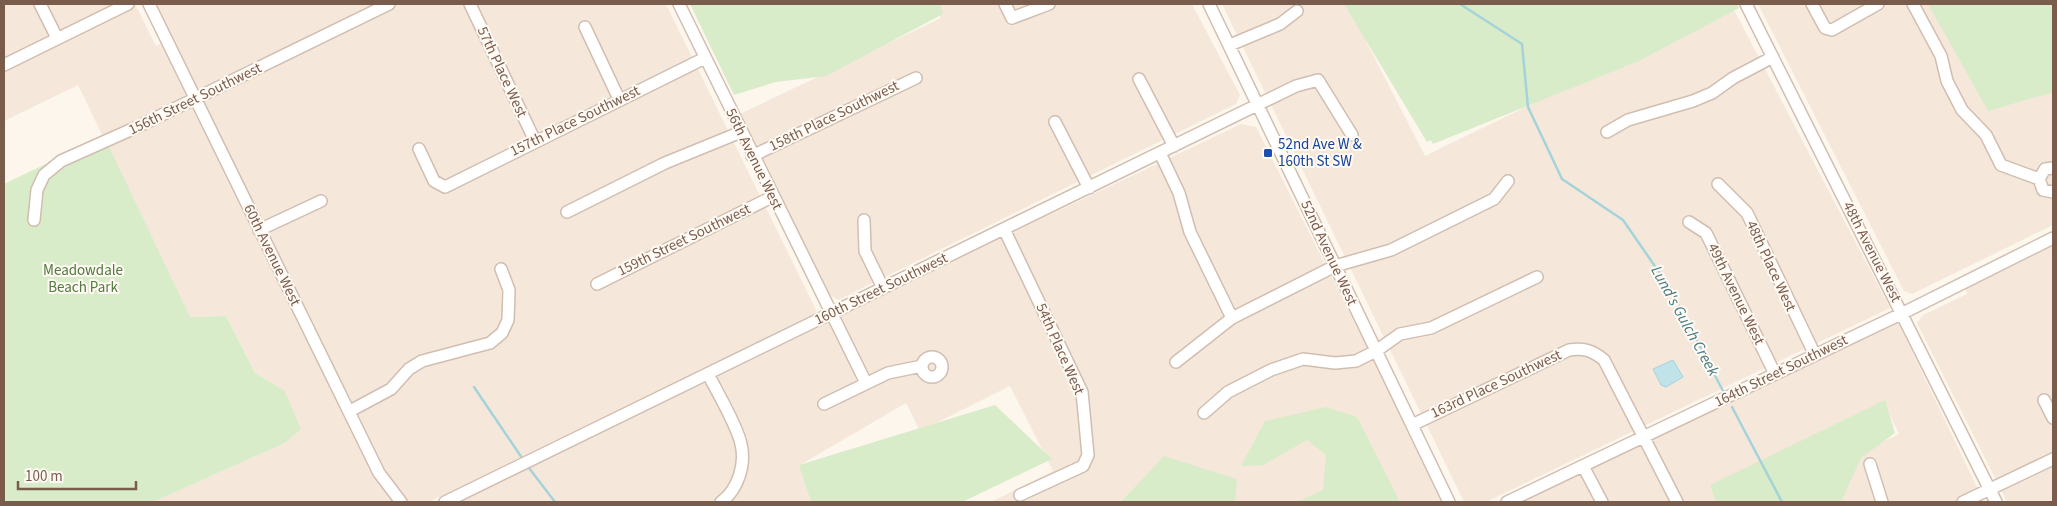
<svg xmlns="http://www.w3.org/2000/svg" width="2057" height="506" font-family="'Source Sans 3',sans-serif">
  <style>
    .residential { fill: #f5e8da }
    .green { fill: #d8ecc9 }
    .water { fill: #bfe3e8; stroke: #a5d3da }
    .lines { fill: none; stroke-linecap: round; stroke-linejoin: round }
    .stream { stroke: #a5d3da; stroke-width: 2.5 }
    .minor-casing { stroke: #d1beb0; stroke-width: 14 }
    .minor { stroke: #fff; stroke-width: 11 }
    .transit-dot { fill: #1a4fb4; stroke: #fffaf3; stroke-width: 2 }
    .labels { text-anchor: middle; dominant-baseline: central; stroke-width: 4; stroke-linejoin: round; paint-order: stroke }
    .street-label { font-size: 15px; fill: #7a5c4d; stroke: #fffaf3 }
    .transit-label { font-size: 15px; fill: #164399; stroke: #fffaf3; text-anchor: start }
    .park-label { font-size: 15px; fill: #537a41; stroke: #fffaf3 }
    .water-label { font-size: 16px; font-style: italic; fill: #437c86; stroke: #fffaf3 }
  </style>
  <rect width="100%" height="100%" fill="#fdf6ec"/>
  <!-- residential -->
  <path class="residential" d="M4,4H135L156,46L162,43L378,478L394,502H153L283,444L284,390L255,373L226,316L190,317L78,85L4,121Z
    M154,4H666L817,312L429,502H400Z
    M934,4H1192L1240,95L1236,104L838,300L830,295L740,114L941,18Z
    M1222,4H1347L1425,156L1732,6L1890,308L1486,502H1464Z
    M1758,4H2053V225L1912,294L1904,291Z
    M1241,124L1256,127L1445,502H991L1053,471L1010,386L920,431L906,403L800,465L811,502H456L746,359Z
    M2053,245V502H2007L1917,323L1923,315L1967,294L1965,288Z
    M1898,322L1984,502H1834L1852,457L1899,434L1885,405L1721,502H1522Z"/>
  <!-- green -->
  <path class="green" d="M690,4H940L943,14L826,76L776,82L734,95Z
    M1344,4H1737L1739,8L1639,61L1433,144L1431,140L1427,142Z
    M1928,4H2053V92L1988,111Z
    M104,136L190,317L226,316L255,373L284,390L301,429L283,444L153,502H4V184Z
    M1885,400L1895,433L1861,458L1841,502H1716L1710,485Z
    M995,405L1052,459L962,502H811L799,465Z
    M1326,407L1357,417L1400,502H1297L1323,490L1326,455L1307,440L1263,465L1241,466L1265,421Z
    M1164,456L1237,479L1235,502H1121Z"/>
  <!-- water -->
  <path class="water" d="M1673,360L1683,377L1666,387L1661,385L1653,369Z"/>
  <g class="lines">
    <!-- stream -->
    <path class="stream" d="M1460,4L1522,44L1528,107L1562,179L1623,220L1670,288L1723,391
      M474,387L522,458
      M1732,407L1782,502
      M529,468L555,502"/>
    <!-- minor casing -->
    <g class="minor-casing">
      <path id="minor" d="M40,4L57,38
        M149,4L379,473L401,502
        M470,4L535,141
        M679,4L866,383
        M1005,4L1012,18L1049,4
        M1209,4L1449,502
        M1746,4L1996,502
        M1812,4L1825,28L1832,30L1878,4
        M1913,4L1941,56L1947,81L1962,110L1986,135L2001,165L2039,179
        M585,27L619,99
        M1230,45L1280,24L1297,11
        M4,65L128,4
        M1139,79L1174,146
        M1055,122L1089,188
        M1607,132L1628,120L1693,101L1712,93L1733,78L1773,57
        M419,149L434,181L445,187L705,58
        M1160,153L1179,193L1190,232L1232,318
        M752,156L916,78
        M2053,168L2045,169L2039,179L2043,190L2053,192
        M1718,184L1747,213L1815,355
        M567,212L665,163L741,132
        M34,220L37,190L44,175L61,161L137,127L389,4
        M864,220L865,251L883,288
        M1689,222L1706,233L1775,374
        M1004,229L1082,392L1088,455L1083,466L1020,495
        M259,230L321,201
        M597,284L772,197
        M922 367a10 10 0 1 1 20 0a10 10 0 1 1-20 0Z
        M1176,362L1232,318L1335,266L1391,250L1494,199L1508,181
        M708,374C717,392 737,425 741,444C746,464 738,490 721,502
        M2044,400L2053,418
        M824,404L888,373L922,366
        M350,411L391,389L409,369L422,361L490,343L502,333L508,320L509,290L501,269
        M1204,413L1228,392L1271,370L1303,359L1335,363L1356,361L1376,351L1400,334L1431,328L1537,277
        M1412,425L1569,350C1584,348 1592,350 1604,360L1677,502
        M1870,464L1882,502
        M1583,466L1602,502
        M445,502L1296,86L1318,80L1352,135
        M1507,502L1903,313L2053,238
        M1963,502L2053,459"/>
    </g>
    <!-- minor -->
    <use href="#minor" class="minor"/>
  </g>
  <!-- markers -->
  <rect class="transit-dot" x="1263" y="148" width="10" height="10" rx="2.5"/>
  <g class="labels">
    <!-- street labels -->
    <g class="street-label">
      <text transform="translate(502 72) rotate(65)">57th Place West</text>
      <text transform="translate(195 99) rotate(-26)">156th Street Southwest</text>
      <text transform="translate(834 116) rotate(-26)">158th Place Southwest</text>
      <text transform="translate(575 121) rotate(-26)">157th Place Southwest</text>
      <text transform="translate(754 159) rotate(64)">56th Avenue West</text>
      <text transform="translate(684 240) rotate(-26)">159th Street Southwest</text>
      <text transform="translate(1872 252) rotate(63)">48th Avenue West</text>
      <text transform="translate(1329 253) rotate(65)">52nd Avenue West</text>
      <text transform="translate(272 255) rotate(64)">60th Avenue West</text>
      <text transform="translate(1771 266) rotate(65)">48th Place West</text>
      <text transform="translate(881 289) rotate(-26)">160th Street Southwest</text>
      <text transform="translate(1736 294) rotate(64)">49th Avenue West</text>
      <text transform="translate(1060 349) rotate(66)">54th Place West</text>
      <text transform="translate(1781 371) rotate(-26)">164th Street Southwest</text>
      <text transform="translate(1496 384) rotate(-25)">163rd Place Southwest</text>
    </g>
    <!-- transit labels -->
    <g class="transit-label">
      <text x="1278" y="144">52nd Ave W &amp;<tspan x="1278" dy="17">160th St SW</tspan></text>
    </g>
    <!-- park labels -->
    <g class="park-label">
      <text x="83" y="270">Meadowdale<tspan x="83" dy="17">Beach Park</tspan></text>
    </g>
    <!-- water labels -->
    <g class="water-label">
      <text transform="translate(1685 321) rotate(61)">Lund's Gulch Creek</text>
    </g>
  </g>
  <!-- border -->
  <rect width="2057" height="506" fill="none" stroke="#7a5c4d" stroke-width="10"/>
  <!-- scale -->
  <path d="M18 481v8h118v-8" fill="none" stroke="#7a5c4d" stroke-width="2.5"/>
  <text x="25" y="481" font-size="15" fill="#7a5c4d" stroke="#fffaf3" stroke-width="4" paint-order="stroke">100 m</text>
</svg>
